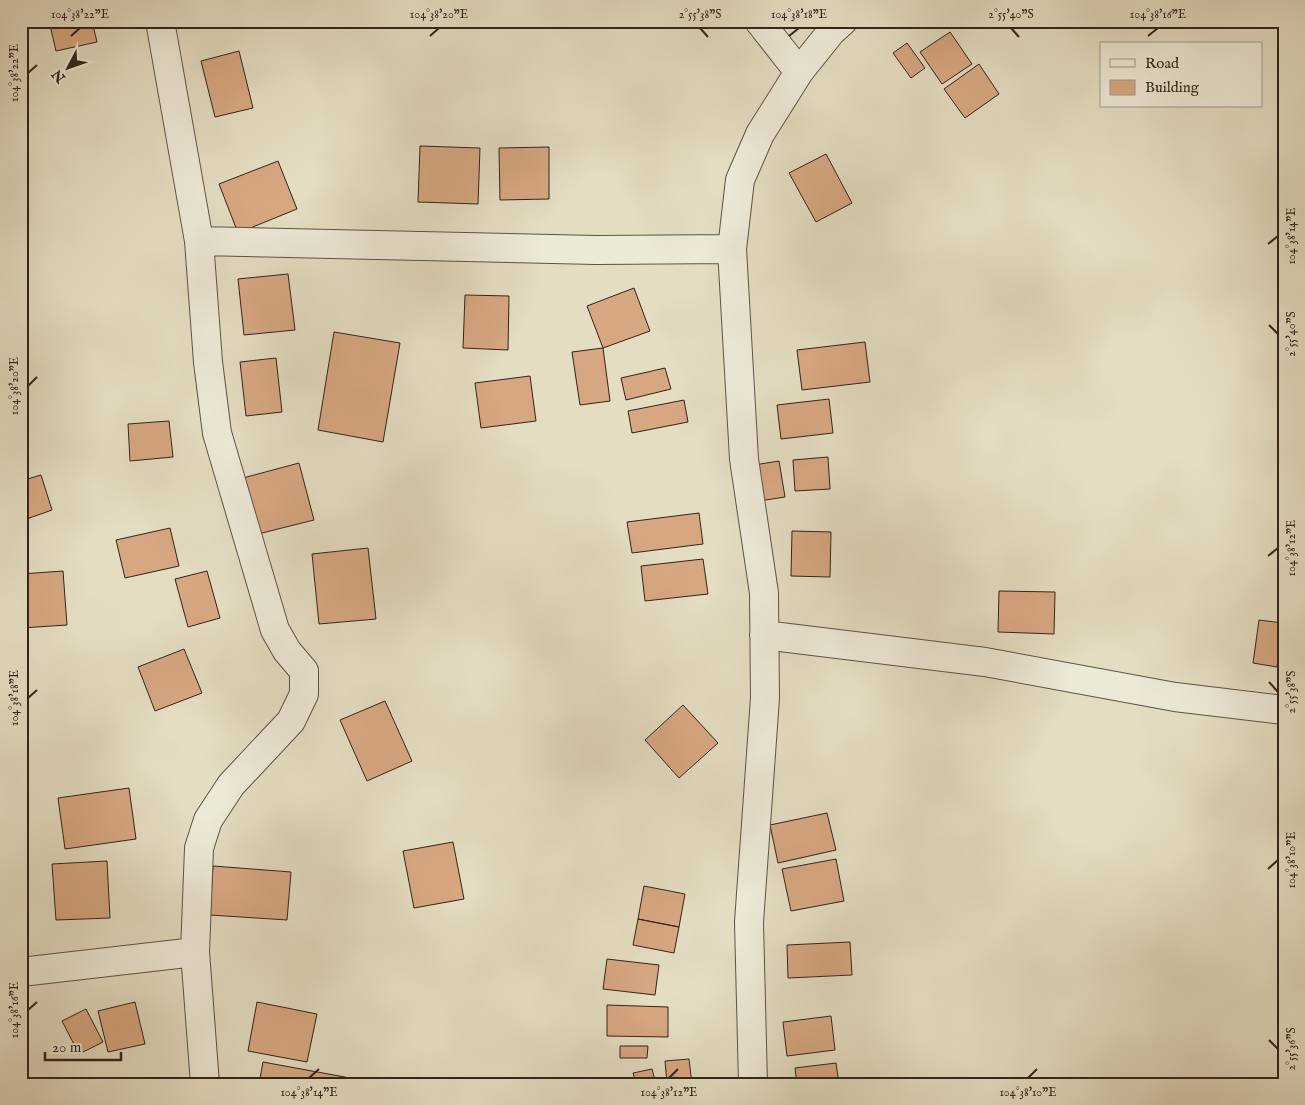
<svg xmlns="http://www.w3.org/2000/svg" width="1305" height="1105" font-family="'IM FELL English',serif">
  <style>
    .building { fill: #d7a781; stroke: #30231d }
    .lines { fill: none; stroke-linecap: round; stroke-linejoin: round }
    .street-casing { stroke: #5d5246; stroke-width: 30 }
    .street { stroke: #ede9d7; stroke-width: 28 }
    .ticks { fill: none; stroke: #30231d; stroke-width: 2 }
    .neatline { fill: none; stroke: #30231d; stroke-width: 2 }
    .ticks-label { font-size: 12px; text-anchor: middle; fill: #30231d }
  </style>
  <rect width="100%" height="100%" fill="#e4ddc2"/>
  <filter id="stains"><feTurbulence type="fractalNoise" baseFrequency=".004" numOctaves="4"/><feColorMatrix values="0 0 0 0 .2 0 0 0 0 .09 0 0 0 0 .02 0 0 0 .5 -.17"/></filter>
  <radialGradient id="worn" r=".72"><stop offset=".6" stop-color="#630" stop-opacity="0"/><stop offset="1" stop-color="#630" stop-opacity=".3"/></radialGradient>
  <!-- building -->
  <path class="building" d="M49,21H92L97,42L56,51Z
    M950,32L972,64L942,84L920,52Z
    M907,43L925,68L911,78L893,53Z
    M239,51L253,108L215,117L201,61Z
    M979,64L999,94L965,118L944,89Z
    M420,146L480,148L478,204L418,202Z
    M549,147V199L500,200L499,148Z
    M826,154L852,203L816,222L789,173Z
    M278,161L297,209L238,233L219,184Z
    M288,274L295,330L244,335L238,279Z
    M634,288L650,331L603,348L587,306Z
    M465,295L509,296L508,350L463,348Z
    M334,332L400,343L383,442L318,430Z
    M865,342L870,382L802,390L797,350Z
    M603,348L610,401L580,405L572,352Z
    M276,358L282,412L246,416L240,362Z
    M665,368L671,389L626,400L621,378Z
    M530,376L536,421L481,428L475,383Z
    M829,399L833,433L781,439L777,405Z
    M684,400L688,422L632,433L628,411Z
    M169,421L173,457L130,461L128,424Z
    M828,457L830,489L795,491L793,460Z
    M779,461L785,497L753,502L748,466Z
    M299,463L314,520L258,534L243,478Z
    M41,475L52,510L21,521V481Z
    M699,513L703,544L632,553L627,522Z
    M170,528L179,566L125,578L116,540Z
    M792,531L831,532L830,577L791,576Z
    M368,548L376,619L319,624L312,554Z
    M703,559L708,594L645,601L641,566Z
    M63,571L67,625L21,628V574Z
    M207,571L220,618L188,627L175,579Z
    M999,591L1055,592L1054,634L998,632Z
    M1259,620L1283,623L1277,667L1253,663Z
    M184,649L202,693L155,711L138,667Z
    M385,701L412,761L367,781L340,720Z
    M683,705L718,743L679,778L645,740Z
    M129,788L136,839L65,849L58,798Z
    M827,813L836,850L778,863L770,825Z
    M453,842L464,899L414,908L403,851Z
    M836,859L844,901L791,911L782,869Z
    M107,861L110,918L56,920L52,864Z
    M213,866L291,872L287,920L210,915Z
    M644,886L685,894L679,927L638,919Z
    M638,919L679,927L674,953L633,945Z
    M850,942L852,975L788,978L787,945Z
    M607,959L659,965L655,995L603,989Z
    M135,1002L145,1044L108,1052L98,1011Z
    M257,1002L317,1014L307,1062L248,1051Z
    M607,1005L668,1007V1037L607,1036Z
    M86,1009L103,1042L79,1054L62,1021Z
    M831,1016L835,1050L787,1056L783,1022Z
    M620,1046H648L647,1058H620Z
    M689,1059L692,1084H667L665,1061Z
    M263,1062L383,1084H259Z
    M836,1063L839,1084H797L795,1068Z
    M652,1069L656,1084H636L633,1073Z"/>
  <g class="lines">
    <!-- street casing -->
    <g class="street-casing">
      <path id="street" d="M160,21L199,241L208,362L217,433L275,630L287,651L304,671V694L291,721L231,785L208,820L199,848L195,952L205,1084
        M759,21L799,72
        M199,241L596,250L732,249
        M764,635L985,662L1175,697L1284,710
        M21,972L195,952
        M753,1084L749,922L765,698L764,593L744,459L732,249L740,180L760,134L799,72L831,32L843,21"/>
    </g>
    <!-- street -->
    <use href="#street" class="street"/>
  </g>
  <!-- ticks -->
  <path class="ticks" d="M700,28L708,37M1011,28L1019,37M71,36L80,28M430,36L439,28M789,36L799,28M1148,36L1158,28M28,73L37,65M1268,244L1278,236M1269,325L1278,334M28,386L37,377M1268,556L1278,548M1269,682L1278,692M28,698L37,690M1268,869L1278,860M28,1010L37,1002M1269,1040L1278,1049M309,1078L319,1069M669,1078L678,1069M1028,1078L1037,1069"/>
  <!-- margin -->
  <rect width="1305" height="1105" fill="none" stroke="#e4ddc2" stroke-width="55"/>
  <!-- legend -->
  <rect x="1100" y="42" width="162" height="65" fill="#ede9d7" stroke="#a19a8d"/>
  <rect x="1110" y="59" width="25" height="8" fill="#ede9d7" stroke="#a19a8d"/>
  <text x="1145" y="68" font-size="15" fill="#30231d">Road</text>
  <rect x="1110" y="80" width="25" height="15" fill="#d7a781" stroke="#a19a8d"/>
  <text x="1145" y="92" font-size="15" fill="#30231d">Building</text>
  <!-- north arrow -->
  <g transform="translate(68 68) rotate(229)" stroke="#ede9d7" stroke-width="4" paint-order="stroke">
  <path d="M0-4L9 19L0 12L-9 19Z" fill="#30231d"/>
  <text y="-8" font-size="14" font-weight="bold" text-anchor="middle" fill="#30231d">N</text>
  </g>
  <!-- scale -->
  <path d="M45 1052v8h76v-8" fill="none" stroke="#30231d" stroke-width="2.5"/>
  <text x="52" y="1052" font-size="15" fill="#30231d" stroke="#ede9d7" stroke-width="4" paint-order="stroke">20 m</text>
  <rect x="28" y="28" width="1250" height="1050" class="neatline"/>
  <g class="ticks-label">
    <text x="80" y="18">104°38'22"E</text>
    <text x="439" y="18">104°38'20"E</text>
    <text x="700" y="18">2°55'38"S</text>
    <text x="799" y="18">104°38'18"E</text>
    <text x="1011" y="18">2°55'40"S</text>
    <text x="1158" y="18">104°38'16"E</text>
    <text transform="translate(14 73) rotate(-90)" y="4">104°38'22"E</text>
    <text transform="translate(1291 236) rotate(-90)" y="4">104°38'14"E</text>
    <text transform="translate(1291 334) rotate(-90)" y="4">2°55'40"S</text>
    <text transform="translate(14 386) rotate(-90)" y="4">104°38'20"E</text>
    <text transform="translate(1291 548) rotate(-90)" y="4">104°38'12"E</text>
    <text transform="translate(1291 692) rotate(-90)" y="4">2°55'38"S</text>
    <text transform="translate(14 698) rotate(-90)" y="4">104°38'18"E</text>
    <text transform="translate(1291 860) rotate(-90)" y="4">104°38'10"E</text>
    <text transform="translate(14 1010) rotate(-90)" y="4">104°38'16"E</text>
    <text transform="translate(1291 1049) rotate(-90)" y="4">2°55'36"S</text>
    <text x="309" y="1096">104°38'14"E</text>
    <text x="669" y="1096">104°38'12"E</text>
    <text x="1028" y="1096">104°38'10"E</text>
  </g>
  <rect width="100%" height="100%" filter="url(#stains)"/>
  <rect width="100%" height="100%" fill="url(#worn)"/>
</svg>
